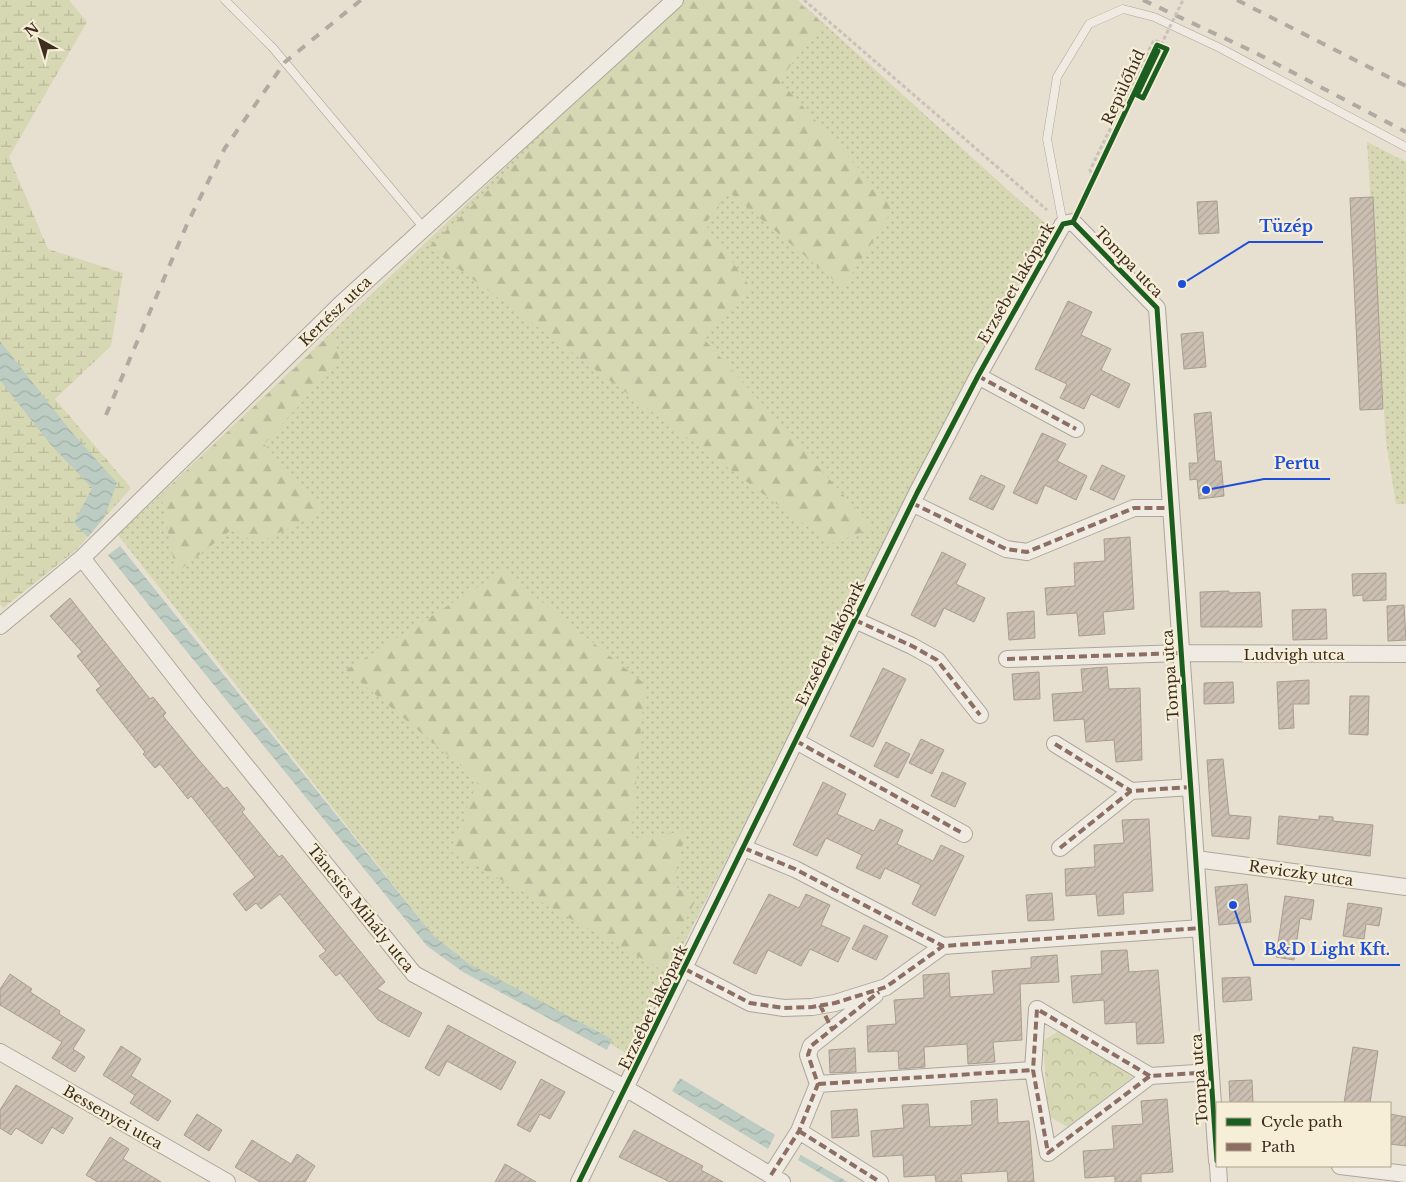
<svg xmlns="http://www.w3.org/2000/svg" width="1406" height="1182" font-family="'Libre Baskerville',serif">
  <style>
    .grass { fill: url(#grass-dots) }
    .forest { fill: url(#forest-firs) }
    .wetland { fill: url(#wetland-marsh) }
    .park { fill: url(#park-crowns) }
    .water { fill: url(#water-waves) }
    .building { fill: url(#building-hatch); stroke: #a89c90 }
    .lines { fill: none; stroke-linecap: round; stroke-linejoin: round }
    .lane-casing { stroke: #ada599; stroke-width: 9 }
    .street-casing { stroke: #ada599; stroke-width: 18 }
    .path { stroke: #c8c2b9; stroke-width: 3; stroke-dasharray: 4 2.5; stroke-linecap: butt }
    .lane { stroke: #efebe3; stroke-width: 8 }
    .street { stroke: #efebe3; stroke-width: 16 }
    .rail { stroke: #afaaa2; stroke-width: 4; stroke-dasharray: 9 9; stroke-linecap: butt }
    .path-bridge { stroke: #c8c2b9; stroke-width: 3; stroke-dasharray: 4 2.5; stroke-linecap: butt }
    .quiet { stroke: #8d6e63; stroke-width: 4; stroke-dasharray: 8 4; stroke-linecap: butt }
    .cycleway-casing { stroke: #f7eed8; stroke-width: 8 }
    .cycleway { stroke: #1b5e20; stroke-width: 5 }
    .labels { text-anchor: middle; dominant-baseline: central; stroke-width: 4.5; stroke-linejoin: round; paint-order: stroke }
    .street-label { font-size: 15px; fill: #3d2e20; stroke: #f7eed8 }
    .leader { fill: none; stroke: #1d4ed8; stroke-width: 2 }
    .callout-dot { fill: #1d4ed8; stroke: #f7eed8; stroke-width: 2 }
    .callout-label { font-size: 16px; text-anchor: middle; font-weight: bold; fill: #1d4ed8; stroke: #f7eed8; stroke-width: 4.5; stroke-linejoin: round; paint-order: stroke }
  </style>
  <defs>
    <pattern id="grass-dots" width="8" height="8" patternUnits="userSpaceOnUse" patternTransform="scale(1.25)"><rect width="8" height="8" fill="#d6d7b3"/><path d="M2 2h.1M6 6h.1" fill="none" stroke="#b9b99a" stroke-width="1.8" stroke-linecap="round"/></pattern>
    <pattern id="forest-firs" width="22" height="20" patternUnits="userSpaceOnUse" patternTransform="scale(1.25)"><rect width="22" height="20" fill="#d6d7b3"/><path d="M5 1l3.5 6h-7zM16 11l3.5 6h-7z" fill="#b9b99a"/></pattern>
    <pattern id="wetland-marsh" width="20" height="14" patternUnits="userSpaceOnUse" patternTransform="scale(1.25)"><rect width="20" height="14" fill="#d6d7b3"/><path d="M1 5h8M5 5V1M11 12h8M15 12V8" fill="none" stroke="#b9b99a"/></pattern>
    <pattern id="park-crowns" width="20" height="18" patternUnits="userSpaceOnUse" patternTransform="scale(1.25)"><rect width="20" height="18" fill="#d6d7b3"/><path d="M2 6a3 3 0 1 1 6 0M12 15a3 3 0 1 1 6 0" fill="none" stroke="#b9b99a"/></pattern>
    <pattern id="water-waves" width="16" height="10" patternUnits="userSpaceOnUse" patternTransform="scale(1.25)"><rect width="16" height="10" fill="#bcccc2"/><path d="M0 5q4-4 8 0t8 0" fill="none" stroke="#a2b0a6"/></pattern>
    <pattern id="building-hatch" width="6" height="6" patternUnits="userSpaceOnUse" patternTransform="scale(1.25)"><rect width="6" height="6" fill="#cbbfb2"/><path d="M-1 1l2-2M0 6l6-6M5 7l2-2" fill="none" stroke="#afa499"/></pattern>
  </defs>
  <rect width="100%" height="100%" fill="#e7e0d1"/>
  <!-- grass -->
  <path class="grass" d="M681,0H798L1048,226L628,1054L468,963L433,935L118,535Z
    M1367,142L1406,162V504H1396L1386,442Z"/>
  <!-- forest -->
  <path class="forest" d="M686,0H796L823,24L779,80L894,208L843,288L729,192L705,224L751,288L704,339L873,528L831,544L429,247Z
    M333,332L340,360L264,444L324,511L258,543L231,530L176,573L161,495Z
    M503,571L645,684L631,839L686,831L673,884L695,901L662,970L450,851L478,780L346,670Z"/>
  <!-- wetland -->
  <path class="wetland" d="M0,0H69L87,22L9,157L48,249L123,273L111,346L55,399L131,488L75,551L3,608L0,604Z"/>
  <!-- park -->
  <path class="park" d="M1062,1029L1135,1075L1068,1127L1048,1116L1043,1041Z"/>
  <!-- water -->
  <path class="water" d="M0,341L70,430L117,483L104,518L88,537L74,523L92,488L51,445L0,380Z
    M120,546L433,935L468,963L612,1039L607,1050L463,972L427,946L108,555Z
    M680,1078L775,1135L768,1149L672,1091Z
    M801,1155L848,1182H835L798,1160Z"/>
  <!-- building -->
  <path class="building" d="M1373,197L1383,409L1360,410L1350,198Z
    M1217,201L1219,233L1199,234L1197,202Z
    M1068,301L1092,312L1081,335L1111,349L1101,370L1130,384L1119,408L1091,394L1084,409L1060,398L1067,384L1035,369Z
    M1203,332L1206,367L1184,369L1181,334Z
    M1211,412L1215,461H1221L1224,496L1199,499L1197,479L1190,480L1189,463H1198L1194,414Z
    M1042,433L1066,444L1057,461L1087,476L1076,500L1045,485L1037,504L1013,493Z
    M1102,465L1125,476L1114,500L1090,489Z
    M981,475L1005,486L993,510L969,499Z
    M1130,537L1134,609L1103,612L1105,634L1079,636L1077,613L1047,615L1045,588L1075,586L1074,563L1105,561L1104,539Z
    M942,552L966,564L956,584L985,598L974,622L944,608L935,627L911,615Z
    M1386,573V600L1363,601V595L1353,596L1352,574Z
    M1229,591V593L1260,592L1262,627H1201L1200,592Z
    M70,598L150,699L153,697L166,713L163,716L198,759L224,789L227,787L245,809L242,812L279,857L282,855L385,982L377,989L422,1013L409,1037L378,1020L340,973L336,976L319,956L326,951L280,894L261,909L256,903L246,911L233,894L255,877L191,796L188,799L160,764L155,768L143,754L145,752L96,690L101,686L77,656L82,652L50,616Z
    M1404,605L1406,640L1388,641L1387,606Z
    M1326,609L1327,639L1293,640L1292,610Z
    M1034,611L1035,638L1009,640L1007,613Z
    M1107,667L1109,689L1140,688L1142,760L1116,762L1114,740L1086,742L1084,719L1054,721L1052,694L1083,692L1081,669Z
    M883,668L906,679L873,747L850,736Z
    M1039,672L1040,699L1014,700L1012,674Z
    M1309,680V704H1293L1294,728L1279,729L1277,682Z
    M1233,682L1234,703L1204,704V683Z
    M1350,696H1369L1368,735L1349,734Z
    M921,739L944,750L932,774L909,763Z
    M886,742L910,754L898,778L874,766Z
    M1223,759L1229,815L1251,817L1249,839L1212,836L1207,760Z
    M942,772L966,783L955,807L931,796Z
    M823,782L846,794L837,814L874,831L880,819L903,830L897,844L933,861L941,845L964,856L935,916L912,904L921,885L885,868L880,879L856,868L862,855L826,838L817,856L793,845Z
    M1279,816L1319,820V816L1333,817V821L1373,825L1370,856L1277,844Z
    M1149,819L1153,891L1123,893L1124,914L1098,916L1096,894L1066,896L1065,869L1095,867L1094,845L1124,843L1122,820Z
    M1247,884L1251,922L1219,925L1215,887Z
    M1052,893L1054,920L1028,921L1026,895Z
    M769,894L799,908L806,894L830,905L821,925L850,938L838,962L810,949L801,966L768,950L756,974L733,963Z
    M1285,896L1314,900L1311,920L1300,918L1294,960L1276,957Z
    M1348,903L1382,908L1379,926L1366,924L1364,939L1343,936Z
    M864,925L888,936L876,960L852,949Z
    M1127,950L1129,972L1158,970L1164,1043L1137,1044L1136,1022L1105,1024L1104,1000L1073,1003L1071,976L1102,974L1101,951Z
    M1057,955L1059,982L1020,984L1022,1040L993,1042L995,1062L968,1064L967,1044L924,1047L925,1067L899,1069L898,1051L868,1052L867,1026L896,1024L894,1000L924,998L923,975L949,973L950,997L994,994L992,971L1031,968V957Z
    M10,974L32,989L30,992L60,1011L59,1014L85,1030L73,1049L85,1057L75,1072L52,1058L62,1042L0,1005V989Z
    M1250,977L1252,1000L1223,1002L1222,978Z
    M448,1025L516,1062L501,1090L447,1061L439,1076L425,1068Z
    M121,1046L141,1059L131,1076L171,1101L158,1121L130,1103L135,1095L103,1075Z
    M1353,1047L1378,1051L1370,1103H1344Z
    M855,1048L856,1072L830,1073L829,1050Z
    M541,1079L565,1092L550,1119L540,1114L530,1132L517,1125Z
    M1252,1080L1253,1103H1230L1229,1081Z
    M16,1085L73,1118L63,1134L52,1127L42,1144L16,1128L11,1135L0,1128V1110Z
    M997,1099L998,1123L1029,1121L1034,1182H1008L1007,1171L961,1174L962,1182H936L935,1175L904,1177L903,1155L873,1157L871,1131L904,1128L902,1105L928,1104L930,1127L972,1125L971,1101Z
    M1167,1099L1173,1172L1141,1174V1182H1115V1176L1085,1178L1083,1151L1114,1149L1112,1126L1143,1124L1141,1101Z
    M857,1109L859,1136L832,1138L831,1111Z
    M197,1114L222,1130L209,1151L184,1135Z
    M1390,1114L1406,1117V1146L1390,1144Z
    M634,1130L703,1166L701,1170L723,1182H670L619,1157Z
    M110,1137L129,1149L123,1159L161,1182H98L86,1175Z
    M252,1140L291,1164L297,1154L315,1166L305,1182H260L235,1167Z
    M505,1164L536,1182H495Z"/>
  <g class="lines">
    <!-- lane casing -->
    <g class="lane-casing">
      <path id="lane" d="M225,0L273,48L424,228
        M1063,224L1047,139L1057,77L1089,24L1123,9L1154,17L1220,48L1406,147"/>
    </g>
    <!-- street casing -->
    <g class="street-casing">
      <path id="street" d="M978,376L1076,429
        M912,503L1006,549L1027,552L1134,508H1171
        M82,558L196,704L414,974L627,1089L782,1182
        M855,620L912,646L937,660L980,715
        M0,626L82,558L342,303L675,0
        M1007,659L1181,653L1406,654
        M796,741L964,834
        M1055,744L1131,791
        M744,848L795,869L943,946
        M1060,848L1131,791L1191,787
        M1196,859L1406,887
        M685,969L750,1003L784,1008L812,1007L835,1003L886,987L943,946L1201,928
        M0,1052L227,1182
        M1150,1076L1037,1009L1033,1070L1048,1153L1150,1076L1211,1072
        M818,1084L1033,1070
        M799,1131L880,1182
        M1218,1166L1219,1182
        M1340,1166L1406,1174
        M771,1175L799,1131L818,1084L808,1055L811,1046L875,995
        M579,1182L917,493L978,376L1063,224L1073,222L1157,308L1217,1161"/>
    </g>
    <!-- path -->
    <path class="path" d="M804,0L1047,210
      M1093,179L1090,170L1154,40L1162,43
      M1079,209L1157,45L1167,49L1143,98L1137,95L1158,51"/>
    <!-- lane -->
    <use href="#lane" class="lane"/>
    <!-- street -->
    <use href="#street" class="street"/>
    <!-- rail -->
    <path class="rail" d="M1143,0L1252,51L1406,132
      M1237,0L1406,86
      M106,415L188,222L225,148L285,62L361,0"/>
    <!-- path-bridge -->
    <path class="path-bridge" d="M1158,51L1183,0"/>
    <!-- quiet -->
    <path class="quiet" d="M978,376L1076,429
      M912,503L1006,549L1027,552L1134,508H1171
      M855,620L912,646L937,660L980,715
      M1007,659L1181,653
      M796,741L964,834
      M1055,744L1131,791
      M744,848L795,869L943,946
      M1060,848L1131,791L1191,787
      M685,969L750,1003L784,1008L812,1007L835,1003L886,987L943,946L1201,928
      M820,1005L832,1029
      M1150,1076L1037,1009L1033,1070L1048,1153L1150,1076L1211,1072
      M818,1084L1033,1070
      M799,1131L880,1182
      M771,1175L799,1131L818,1084L808,1055L811,1046L879,992"/>
    <!-- cycleway casing -->
    <g class="cycleway-casing">
      <path id="cycleway" d="M1073,222L1157,308L1217,1161
        M1073,222L1157,45L1167,49L1143,98L1137,95L1158,51
        M579,1182L917,493L978,376L1063,224L1073,222"/>
    </g>
    <!-- cycleway -->
    <use href="#cycleway" class="cycleway"/>
  </g>
  <g class="labels">
    <!-- street labels -->
    <g class="street-label">
      <text transform="translate(1123 87) rotate(-65)">Repülőhíd</text>
      <text transform="translate(1129 262) rotate(46)">Tompa utca</text>
      <text transform="translate(1016 283) rotate(-60)">Erzsébet lakópark</text>
      <text transform="translate(335 311) rotate(-44)">Kertész utca</text>
      <text transform="translate(830 643) rotate(-64)">Erzsébet lakópark</text>
      <text x="1294" y="654">Ludvigh utca</text>
      <text transform="translate(1170 675) rotate(-94)">Tompa utca</text>
      <text transform="translate(1301 873) rotate(8)">Reviczky utca</text>
      <text transform="translate(361 908) rotate(51)">Táncsics Mihály utca</text>
      <text transform="translate(653 1007) rotate(-64)">Erzsébet lakópark</text>
      <text transform="translate(1199 1079) rotate(-94)">Tompa utca</text>
      <text transform="translate(113 1117) rotate(30)">Bessenyei utca</text>
    </g>
  </g>
  <!-- callouts -->
  <path class="leader" d="M1182 284L1249 242H1323M1206 490L1264 479H1330M1233 905L1254 965H1400"/>
  <g class="callout-dot">
    <circle cx="1182" cy="284" r="5"/>
    <circle cx="1206" cy="490" r="5"/>
    <circle cx="1233" cy="905" r="5"/>
  </g>
  <g class="callout-label">
    <text x="1286" y="232">Tüzép</text>
    <text x="1297" y="469">Pertu</text>
    <text x="1327" y="955">B&amp;D Light Kft.</text>
  </g>
  <!-- legend -->
  <rect x="1216" y="1102" width="175" height="65" fill="#f7eed8" stroke="#ada18e"/>
  <rect x="1226" y="1118" width="25" height="8" fill="#1b5e20" stroke="#ada18e"/>
  <text x="1261" y="1127" font-size="15" fill="#3d2e20">Cycle path</text>
  <rect x="1226" y="1143" width="25" height="8" fill="#8d6e63" stroke="#ada18e"/>
  <text x="1261" y="1152" font-size="15" fill="#3d2e20">Path</text>
  <!-- north arrow -->
  <g transform="translate(40 40) rotate(321)" stroke="#f7eed8" stroke-width="4" paint-order="stroke">
  <path d="M0-4L9 19L0 12L-9 19Z" fill="#3d2e20"/>
  <text y="-8" font-size="14" font-weight="bold" text-anchor="middle" fill="#3d2e20">N</text>
  </g>
</svg>
